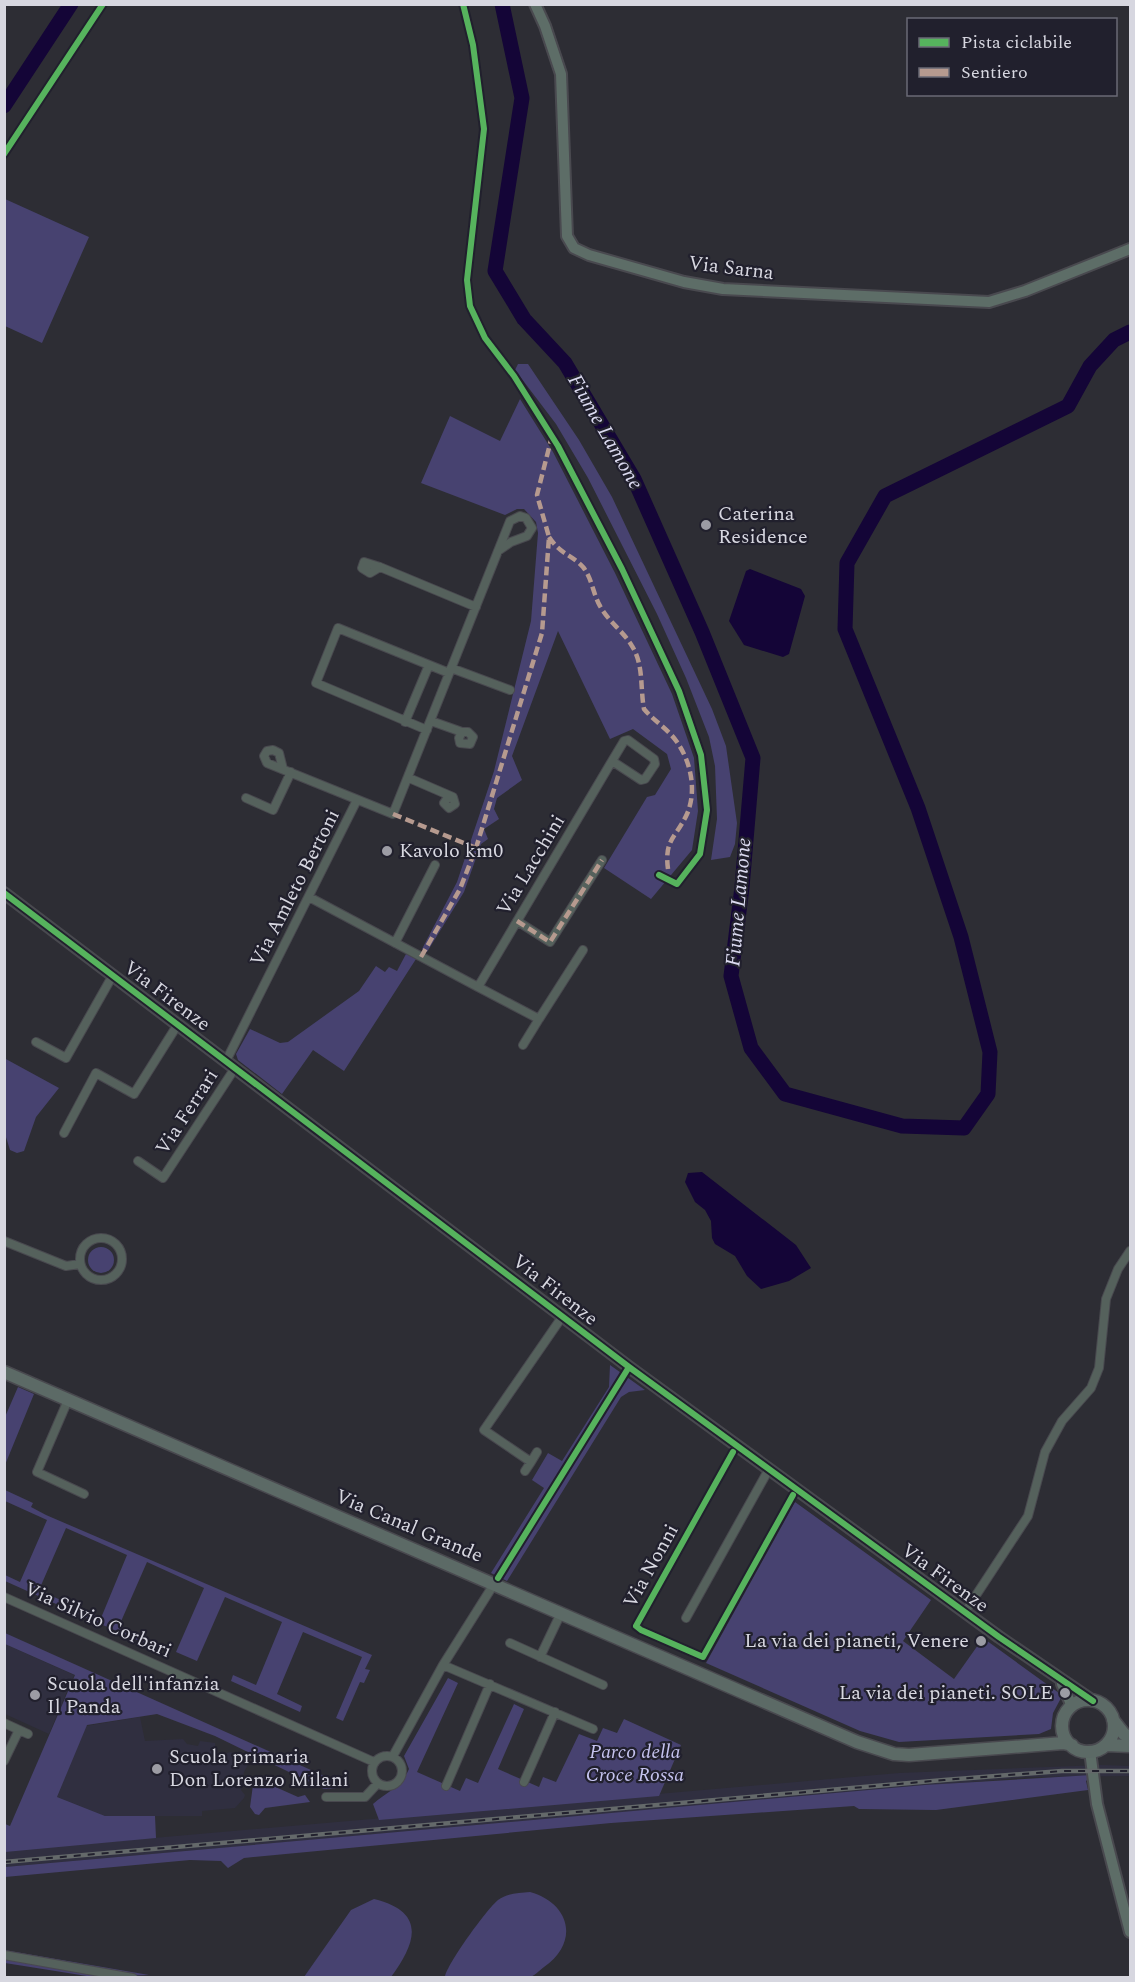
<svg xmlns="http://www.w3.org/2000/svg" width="1135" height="1982" font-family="Spectral,serif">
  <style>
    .built { fill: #302f40 }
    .green { fill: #474270 }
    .water { fill: #140537 }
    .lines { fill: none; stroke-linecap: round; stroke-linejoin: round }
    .river { stroke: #140537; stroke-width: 15 }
    .street-casing { stroke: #49494f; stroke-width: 10 }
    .secondary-casing { stroke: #49494f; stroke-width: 14 }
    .primary-casing { stroke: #49494f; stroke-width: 15 }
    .street { stroke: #55615c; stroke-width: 8 }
    .secondary { stroke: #5d6d67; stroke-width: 10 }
    .primary { stroke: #5c6a66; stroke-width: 12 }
    .rail-casing { stroke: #64696a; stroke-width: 4.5 }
    .rail { stroke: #21202d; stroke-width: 2; stroke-dasharray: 7; stroke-linecap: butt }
    .quiet { stroke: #b69a8f; stroke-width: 4.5; stroke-dasharray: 9 4.5; stroke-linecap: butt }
    .cycleway-casing { stroke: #21202d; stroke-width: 10 }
    .cycleway { stroke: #56b35d; stroke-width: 6 }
    .poi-dot { fill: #9c9ca4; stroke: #21202d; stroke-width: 2 }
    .labels { text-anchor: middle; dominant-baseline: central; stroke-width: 4.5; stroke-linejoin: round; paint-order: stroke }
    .street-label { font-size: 20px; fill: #d7d7e0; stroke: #21202d }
    .poi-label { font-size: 20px; fill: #d7d7e0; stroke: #21202d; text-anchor: start }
    .park-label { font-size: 20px; font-style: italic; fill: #c5c3ef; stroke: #21202d }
    .water-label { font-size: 21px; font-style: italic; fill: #dbdaf0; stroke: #21202d }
  </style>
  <rect width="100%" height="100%" fill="#2d2d34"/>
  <!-- built -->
  <path class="built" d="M5,1644L74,1675L49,1734L5,1714Z
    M140,1717L145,1741L183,1739L187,1744L198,1746L200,1741L215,1743V1752L218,1754L223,1755L230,1752L248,1758L249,1763L244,1772L241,1790L245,1795L244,1798L235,1808L202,1811V1816H105L57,1797L86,1726Z
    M1101,1765L1130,1766V1776L1028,1777L5,1867V1851L899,1773Z"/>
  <!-- green -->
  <path class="green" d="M5,199L89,237L42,343L5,326Z
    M518,364H528L579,440L612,497L712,709L726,746L737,823L735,844L730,857L711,860L717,819L715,766L709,737L686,678L657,614L588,478L556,424L515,370Z
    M520,399L553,452L615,573L672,694L694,758L698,811L692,850L651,899L604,868L647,797L655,795L671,769L667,754L633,729L610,739L558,631L512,756L522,780L497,798L494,809L499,819L484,829L488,839L481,844L464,892L427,952L422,949L457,882L494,771L531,621L538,533L536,522L524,509H517L505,515L421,483L450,416L500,441Z
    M406,954L416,959L344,1071L313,1050L282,1094L238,1060L236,1054L250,1029L280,1043L288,1042L359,991L376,966L385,972L389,967L397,971Z
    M4,1058L59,1088L36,1117L24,1151L17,1153L10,1150L5,1134Z
    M88 1260a13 13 0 1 1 26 0a13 13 0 1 1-26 0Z
    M610,1365L645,1390L629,1392L621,1397L507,1581L491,1573L544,1488L532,1480L548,1453L562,1461L609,1387Z
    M18,1387L34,1394L5,1465V1417Z
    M5,1490L33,1503L31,1507L46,1515L372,1655L365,1669L370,1670L364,1683L360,1682L343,1721L336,1718L362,1657L303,1632L277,1694L302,1706L300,1712L231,1681L233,1675L256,1685L282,1622L225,1597L197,1661L176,1652L204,1588L147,1562L119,1626L146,1638L144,1643L73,1612L75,1607L101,1618L127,1555L66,1528L39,1590L67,1603L65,1608L5,1581V1575L20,1582L47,1520L5,1501Z
    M795,1502L931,1600L903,1641L954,1679L983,1638L1059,1693L1061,1698L1053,1713L1051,1729L1039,1734L899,1742L860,1731L706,1663Z
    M5,1633L331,1779L337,1788L324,1789L215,1736L157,1714L87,1725L57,1797L105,1816H155L156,1838L5,1852V1824L10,1826L75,1675L5,1644Z
    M448,1678L458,1683L417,1772L460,1791L466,1778L478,1783L514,1704L524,1709L498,1769L539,1787L543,1777L556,1782L579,1734L597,1741L603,1728L617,1733L624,1719L681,1745L659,1796L379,1820L373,1804C389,1790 400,1789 409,1769L404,1756Z
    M266,1775L277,1782L271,1785L298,1797L305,1795L310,1802L265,1808L259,1815L255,1814L250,1807L253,1785L257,1779Z
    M1092,1775L1086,1781L1088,1790L936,1810L859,1809L854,1806L611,1823L244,1858L228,1868L221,1861L190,1860L5,1877V1867L925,1785Z
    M530,1892C570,1903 580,1942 544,1967C540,1970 534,1976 529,1978C513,1982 465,1978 445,1977C447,1964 487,1909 498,1900C507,1893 519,1893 530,1892Z
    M374,1899C427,1912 416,1943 391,1977H304L351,1910Z
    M4,1950L149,1975L93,1977L5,1963Z"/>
  <!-- water -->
  <path class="water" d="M750,569L801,589L805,596L789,654L783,657L744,645L729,621L746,571Z
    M702,1172L796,1245L811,1268L789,1281L761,1289L747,1276L735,1256L715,1244L712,1238L711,1221L705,1210L695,1202L685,1182L688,1173Z"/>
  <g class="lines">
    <!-- river -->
    <path class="river" d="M502,4L522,98L495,271L524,319L565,363L634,479L702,632L753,758L742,887L731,976L751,1048L785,1094L902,1126L964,1128L988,1094L990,1052L961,937L918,808L845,629L847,563L885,496L1068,406L1090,366L1114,340L1130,332
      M4,106L71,4"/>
    <!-- street casing -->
    <g class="street-casing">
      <path id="street" d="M380,567L370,573L362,568L364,562L380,567L476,607
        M451,668L510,690
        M431,721L462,732H468L473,737L470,744L460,743L459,738L462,732
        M405,722L429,665
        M427,730L316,683L338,628L449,673
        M283,769L279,753L273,750L267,751L264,756L267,763L393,814L510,521L520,516L526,518L532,528L527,536L511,542L498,551
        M409,778L453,797L455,804L449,808L444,803L449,796
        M246,798L273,810L291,772
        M309,897L478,987L612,761L624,741L628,740L654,759L655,764L645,779L641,780L612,761
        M517,921L550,942L602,860
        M395,943L435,865
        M478,987L539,1019L523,1045
        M539,1019L583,950
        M36,1042L66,1058L113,975
        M226,1061L357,800
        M64,1133L96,1073L134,1094L178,1024
        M138,1161L163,1178L235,1068
        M80 1259a21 21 0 1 1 42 0a21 21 0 1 1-42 0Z
        M4,1241L66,1266L80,1264
        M68,1400L37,1472L84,1494
        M537,1452L531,1462L484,1430L562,1317
        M525,1471L531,1462
        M4,1597L374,1762
        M965,1612L1028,1516L1045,1452L1062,1421L1091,1388L1099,1368L1106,1299L1118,1269L1130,1251
        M686,1618L769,1469
        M510,1643L603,1685
        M540,1657L561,1613
        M443,1665L593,1729
        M4,1723L28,1734
        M372 1771a15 15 0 1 1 30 0a15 15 0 1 1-30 0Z
        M393,1756L443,1665L494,1584
        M4,1761L19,1730
        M524,1782L555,1712
        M446,1786L490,1684
        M326,1797H365L378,1783
        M4,1955L133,1978"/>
    </g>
    <!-- secondary casing -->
    <g class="secondary-casing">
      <path id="secondary" d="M535,4L545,26L561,74L567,236L574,248L589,255L684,282L723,289L989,302L1025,291L1130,249
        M4,893L629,1367L999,1637L1093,1701
        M1062,1684L1072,1706
        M1090,1751L1097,1804L1130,1932"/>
    </g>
    <!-- primary casing -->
    <g class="primary-casing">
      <path id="primary" d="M4,1372L857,1742L894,1754L909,1755L1063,1743L1072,1745
        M1062 1726a26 26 0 1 1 52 0a26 26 0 1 1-52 0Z
        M1113,1720L1124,1734L1130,1737
        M1106,1745L1130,1746"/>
    </g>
    <!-- street -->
    <use href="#street" class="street"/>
    <!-- secondary -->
    <use href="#secondary" class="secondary"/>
    <!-- primary -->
    <use href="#primary" class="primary"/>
    <!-- rail casing -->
    <g class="rail-casing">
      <path id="rail" d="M4,1862L944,1780L1062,1771H1130"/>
    </g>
    <!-- rail -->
    <use href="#rail" class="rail"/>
    <!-- quiet -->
    <path class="quiet" d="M549,537C561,555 571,554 583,567C592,578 593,594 600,606C608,621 623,631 632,646C644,665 640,688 644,709C654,721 668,729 677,742C691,762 697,791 687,814C676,838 664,839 668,869
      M393,814L476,848
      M517,921L550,942L602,860
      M421,957L460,889L476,848L542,633L549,537L537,495L552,436"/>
    <!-- cycleway casing -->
    <g class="cycleway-casing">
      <path id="cycleway" d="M463,4L473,45L484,129L467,280L470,306L485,338L514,376L558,446L622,569L679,691L701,755L707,810L700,854L677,884L659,875
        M4,154L103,4
        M4,893L629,1367L999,1637L1093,1701
        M733,1452L636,1626L641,1630L703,1657L793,1495
        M498,1578L629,1367"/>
    </g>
    <!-- cycleway -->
    <use href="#cycleway" class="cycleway"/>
  </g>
  <!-- markers -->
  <g class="poi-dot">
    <circle cx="706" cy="525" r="6"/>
    <circle cx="387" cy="851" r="6"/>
    <circle cx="981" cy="1641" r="6"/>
    <circle cx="1065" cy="1693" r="6"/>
    <circle cx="35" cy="1695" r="6"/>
    <circle cx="157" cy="1769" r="6"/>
  </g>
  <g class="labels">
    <!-- street labels -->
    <g class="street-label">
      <text transform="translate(731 268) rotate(7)">Via Sarna</text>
      <text transform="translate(531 865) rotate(-59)">Via Lacchini</text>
      <text transform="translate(295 888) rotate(-63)">Via Amleto Bertoni</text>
      <text transform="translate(167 996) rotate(37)">Via Firenze</text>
      <text transform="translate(187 1112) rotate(-57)">Via Ferrari</text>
      <text transform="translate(555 1290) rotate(38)">Via Firenze</text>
      <text transform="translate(409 1526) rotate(23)">Via Canal Grande</text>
      <text transform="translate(651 1566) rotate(-61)">Via Nonni</text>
      <text transform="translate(945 1578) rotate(36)">Via Firenze</text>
      <text transform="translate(98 1620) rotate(24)">Via Silvio Corbari</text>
    </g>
    <!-- poi labels -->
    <g class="poi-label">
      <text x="718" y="514">Caterina<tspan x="718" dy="23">Residence</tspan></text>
      <text x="399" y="851">Kavolo km0</text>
      <text x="969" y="1641" text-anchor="end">La via dei pianeti, Venere</text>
      <text x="47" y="1684">Scuola dell'infanzia<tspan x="47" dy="23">Il Panda</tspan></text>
      <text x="1053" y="1693" text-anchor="end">La via dei pianeti. SOLE</text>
      <text x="169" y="1757">Scuola primaria<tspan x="169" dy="23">Don Lorenzo Milani</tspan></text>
    </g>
    <!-- park labels -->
    <g class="park-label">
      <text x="635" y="1752">Parco della<tspan x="635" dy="23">Croce Rossa</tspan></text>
    </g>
    <!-- water labels -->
    <g class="water-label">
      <text transform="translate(605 432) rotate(60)">Fiume Lamone</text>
      <text transform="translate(739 902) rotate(-85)">Fiume Lamone</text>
    </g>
  </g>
  <!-- border -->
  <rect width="1135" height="1982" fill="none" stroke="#d7d7e0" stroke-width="12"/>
  <!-- legend -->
  <rect x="907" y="18" width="210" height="78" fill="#21202d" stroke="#6a6975" stroke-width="1.5"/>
  <rect x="919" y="38" width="30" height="9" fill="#56b35d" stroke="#6a6975" stroke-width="1.5"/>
  <text x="961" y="48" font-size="18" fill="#d7d7e0">Pista ciclabile</text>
  <rect x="919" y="68" width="30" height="9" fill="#b69a8f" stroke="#6a6975" stroke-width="1.5"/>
  <text x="961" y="78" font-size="18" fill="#d7d7e0">Sentiero</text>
</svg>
